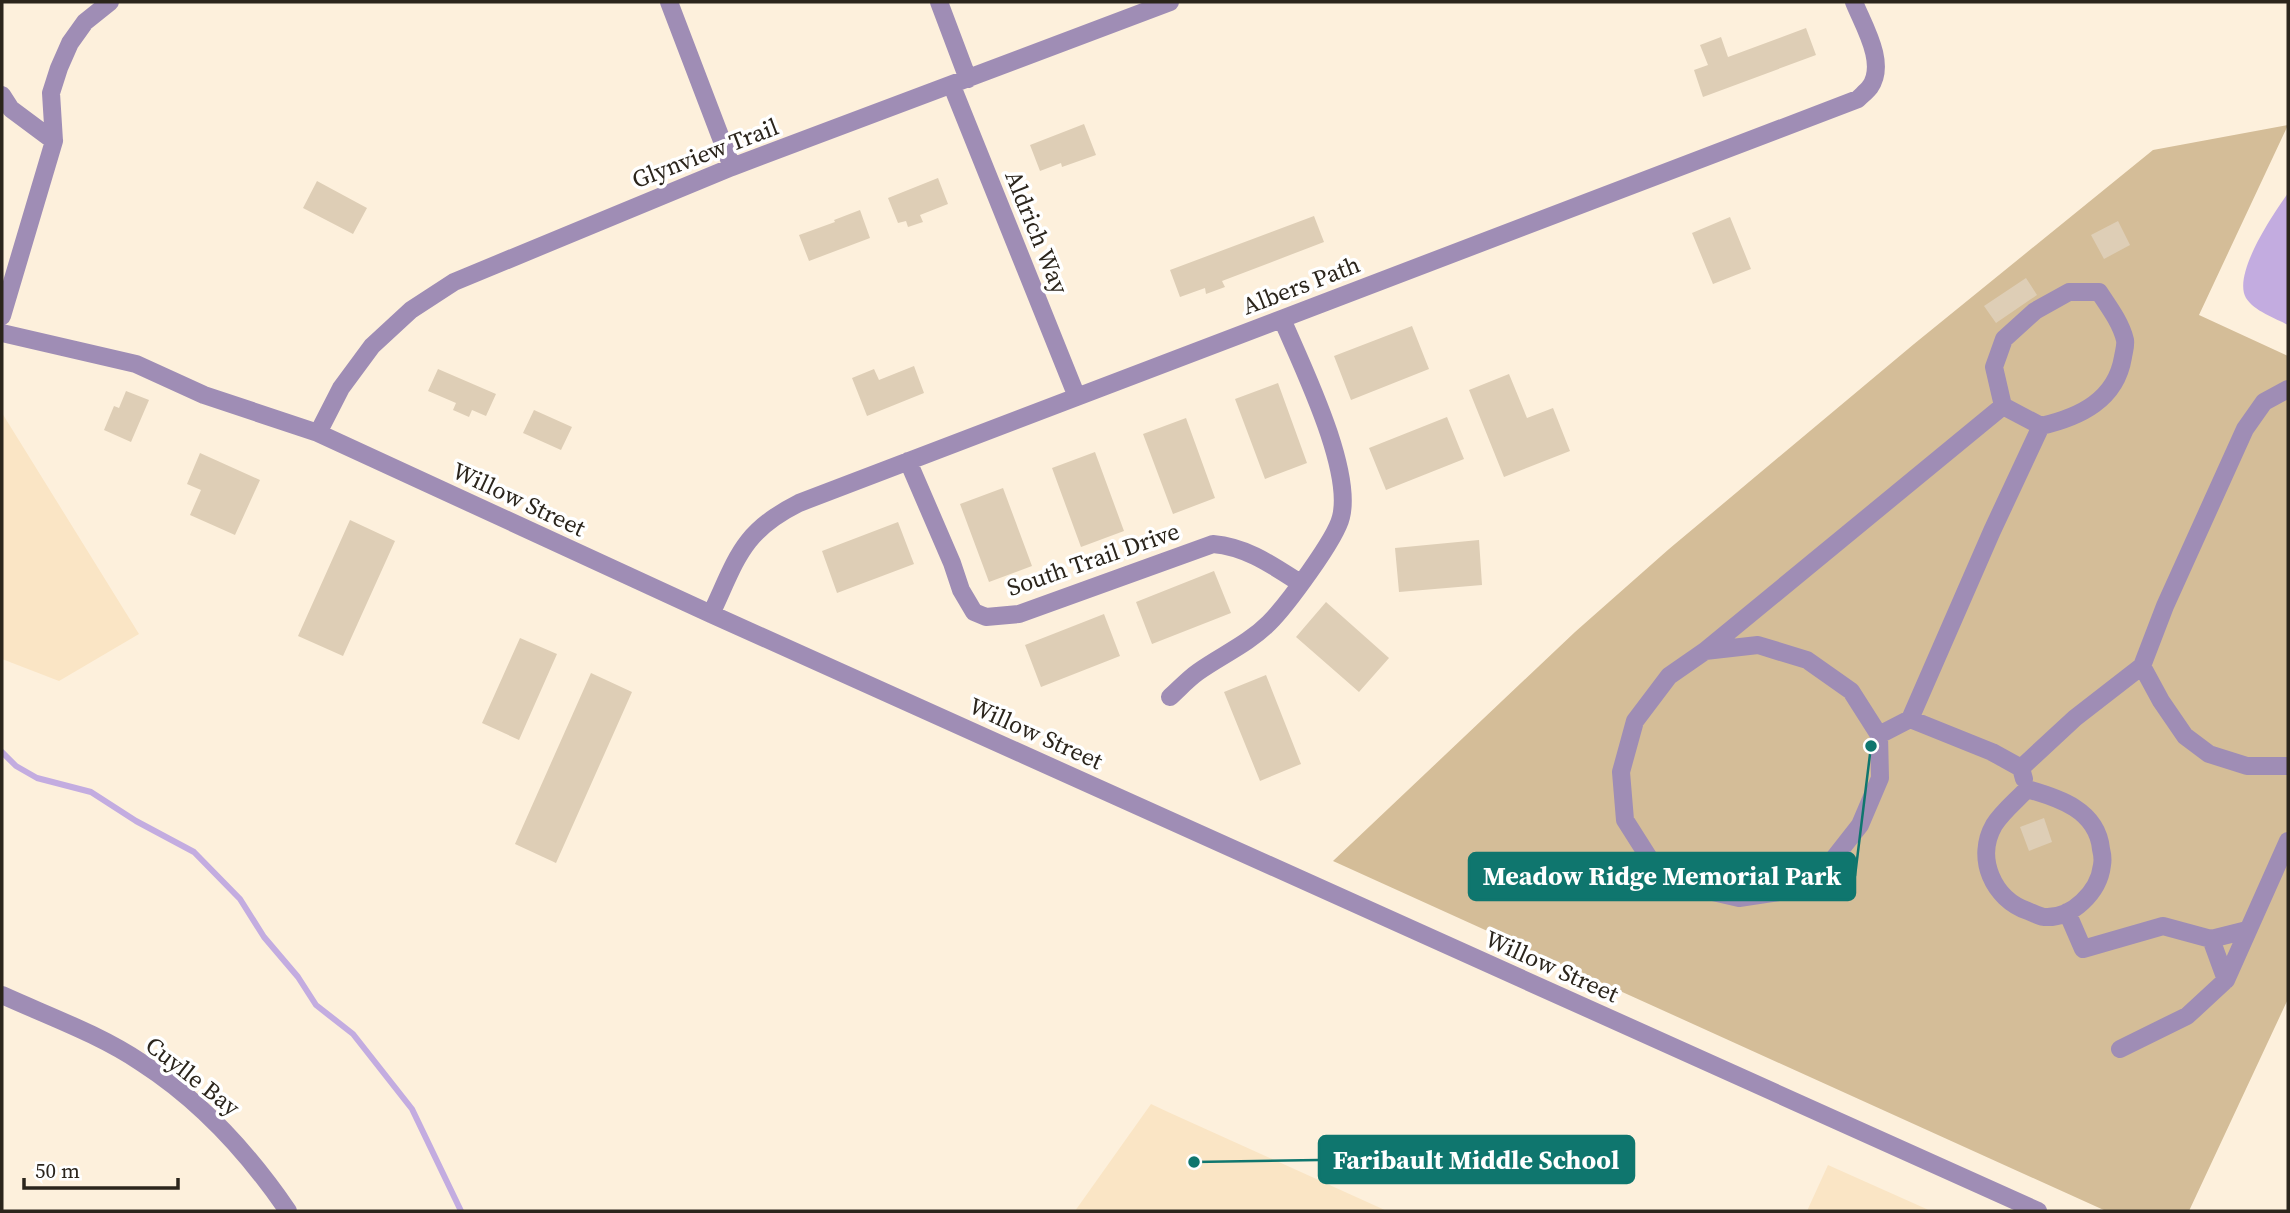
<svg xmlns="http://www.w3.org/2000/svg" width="2290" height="1213" font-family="'Source Serif 4',serif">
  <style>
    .built { fill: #fae5c5 }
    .green { fill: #d4bd98 }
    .water { fill: #c3ace0 }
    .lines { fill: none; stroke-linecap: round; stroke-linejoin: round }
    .stream { stroke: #c3ace0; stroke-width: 6 }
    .building { fill: #deceb6 }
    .minor { stroke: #9f8db5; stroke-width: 18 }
    .labels { text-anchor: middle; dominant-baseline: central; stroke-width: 7; stroke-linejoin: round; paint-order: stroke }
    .street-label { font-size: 24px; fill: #2b251c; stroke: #fff }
    .leader { fill: none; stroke: #0f766e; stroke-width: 2.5 }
    .callout-dot { fill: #0f766e; stroke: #fff; stroke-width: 2.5 }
    .callout { fill: #0f766e; stroke: #0f766e; stroke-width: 2.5 }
    .callout-label { font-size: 26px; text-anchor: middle; font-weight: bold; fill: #fff }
  </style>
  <rect width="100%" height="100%" fill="#fdf0dc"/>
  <!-- built -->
  <path class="built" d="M2,413L139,634L59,681L2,659Z
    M1151,1104L1168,1112L1387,1211H1075Z
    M1828,1165L1931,1211H1807Z"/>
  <!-- green -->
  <path class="green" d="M2288,125L2199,315L2288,356V999L2189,1211H2106L1333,861L1575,632L1669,549L1914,344L2153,150Z"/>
  <!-- water -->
  <path class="water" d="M2288,193V325C2275,318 2254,311 2246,298C2232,274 2274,213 2288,193Z"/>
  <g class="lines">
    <!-- stream -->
    <path class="stream" d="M2,752L16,766L37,778L91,792L136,821L194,852L240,899L264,937L298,977L316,1005L353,1034L412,1109L461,1211"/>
  </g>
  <!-- building -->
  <path class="building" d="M1806,28L1816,55L1703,97L1694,70L1708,65L1700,45L1721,37L1728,57Z
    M1084,124L1096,155L1062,167L1061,163L1040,171L1030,145Z
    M938,178L948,204L920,215L923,222L908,227L906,221L898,223L888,198Z
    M317,181L367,208L353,234L303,208Z
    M860,210L870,238L809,261L799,235L835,222L834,220Z
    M1314,216L1324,242L1222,281L1225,287L1206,294L1205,288L1180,297L1170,270Z
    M1730,217L1751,269L1713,284L1692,233Z
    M2118,221L2130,245L2104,259L2091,235Z
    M2026,278L2037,295L1996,323L1984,306Z
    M1412,326L1429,369L1351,400L1334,356Z
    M914,366L924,393L867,416L852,378L874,369L879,380Z
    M438,369L496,394L486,416L472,410L469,417L453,410L456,403L428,391Z
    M1509,374L1527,418L1553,408L1570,451L1504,477L1469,390Z
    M1278,383L1307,463L1265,479L1235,399Z
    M126,391L149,400L131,442L104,430L114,406L119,408Z
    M534,410L572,427L561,450L523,433Z
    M1447,417L1464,459L1386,490L1369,448Z
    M1186,418L1215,498L1173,514L1143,434Z
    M1095,452L1124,531L1081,547L1052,468Z
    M200,453L260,480L235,535L190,515L201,490L187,484Z
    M1003,488L1032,566L989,582L960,504Z
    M350,520L395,541L343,656L298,636Z
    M898,522L914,564L837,593L822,551Z
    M1479,540L1482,585L1399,592L1395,548Z
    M1214,571L1231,613L1152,644L1136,602Z
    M1326,602L1389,658L1359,692L1296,637Z
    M1104,614L1120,656L1041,687L1025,645Z
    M520,638L557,654L519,740L482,723Z
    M591,673L632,692L556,863L515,844Z
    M1266,675L1301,764L1260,781L1224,692Z
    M2044,818L2052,842L2029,851L2020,827Z"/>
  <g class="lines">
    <!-- minor -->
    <path class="minor" d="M669,2L732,167
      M939,2L968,79
      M952,86L1077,397
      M2,95L11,109L54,141L2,316
      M54,141L51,93L59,68L70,43L85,22L110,2
      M2,333L136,364L204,395L318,433L711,614L2038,1211
      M2288,389L2264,402L2245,429L2165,606L2142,666L2161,701L2185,736L2209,754L2247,766H2288
      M318,433L341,388L372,346L411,310L454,282L732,167L1170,2
      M908,461L952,563L961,590L974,612L986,617L1019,614L1213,544C1247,547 1272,565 1300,583
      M711,614C737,559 741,532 799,503L1858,99C1862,95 1867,91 1870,87C1887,63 1863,25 1854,2
      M1705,651L2003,406L2041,426C2080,417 2116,400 2123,357C2124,351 2126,345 2125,340C2121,323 2109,307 2099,292H2069L2035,311L2004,339L1994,367L2003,406
      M1170,697C1179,689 1188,679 1198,672C1222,655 1248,644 1269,623C1286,606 1336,539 1341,517C1353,469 1302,366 1282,319
      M1910,719L1992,531L2041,426
      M1879,735L1880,778L1860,825L1831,862L1793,890L1739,898L1691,887L1651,861L1625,820L1621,772L1635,721L1669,676L1705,651L1758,645L1807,660L1851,691L1879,735L1910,719L1992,752L2021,768
      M2024,779L2021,768L2075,718L2142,666
      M2027,789C2059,798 2097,810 2101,849C2102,853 2103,860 2102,865C2099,892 2072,919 2044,917C2039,916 2033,913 2028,911C1993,899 1975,858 1994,825C2002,812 2017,800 2027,789Z
      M2067,912L2083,949L2163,926L2211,939L2247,930
      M2211,939L2226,980
      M2,995C48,1016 99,1034 142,1063C201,1101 249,1154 288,1211
      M2120,1049L2187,1016L2226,980L2288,841"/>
  </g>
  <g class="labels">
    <!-- street labels -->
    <g class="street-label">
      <text transform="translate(705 153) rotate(-21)">Glynview Trail</text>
      <text transform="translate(1037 232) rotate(68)">Aldrich Way</text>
      <text transform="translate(1301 285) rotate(-21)">Albers Path</text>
      <text transform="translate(519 499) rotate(25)">Willow Street</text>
      <text transform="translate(1093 559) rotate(-19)">South Trail Drive</text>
      <text transform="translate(1036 733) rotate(24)">Willow Street</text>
      <text transform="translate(1552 966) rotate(24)">Willow Street</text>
      <text transform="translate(193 1076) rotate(38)">Cuylle Bay</text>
    </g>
  </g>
  <!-- callouts -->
  <path class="leader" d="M1871 746L1855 876M1194 1162L1319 1160"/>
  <g class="callout-dot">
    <circle cx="1871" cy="746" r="7"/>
    <circle cx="1194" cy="1162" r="7"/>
  </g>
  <g class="callout">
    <rect x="1469" y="853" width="386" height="47" rx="7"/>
    <rect x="1319" y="1136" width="315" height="47" rx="7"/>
  </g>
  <g class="callout-label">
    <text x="1662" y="885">Meadow Ridge Memorial Park</text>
    <text x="1476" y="1169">Faribault Middle School</text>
  </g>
  <!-- border -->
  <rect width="2290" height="1213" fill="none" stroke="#2b251c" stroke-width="7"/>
  <!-- scale -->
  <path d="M24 1178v10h154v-10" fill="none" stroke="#2b251c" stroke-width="3.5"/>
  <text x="35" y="1178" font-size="21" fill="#2b251c" stroke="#ffffff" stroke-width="5" paint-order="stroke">50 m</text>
</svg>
